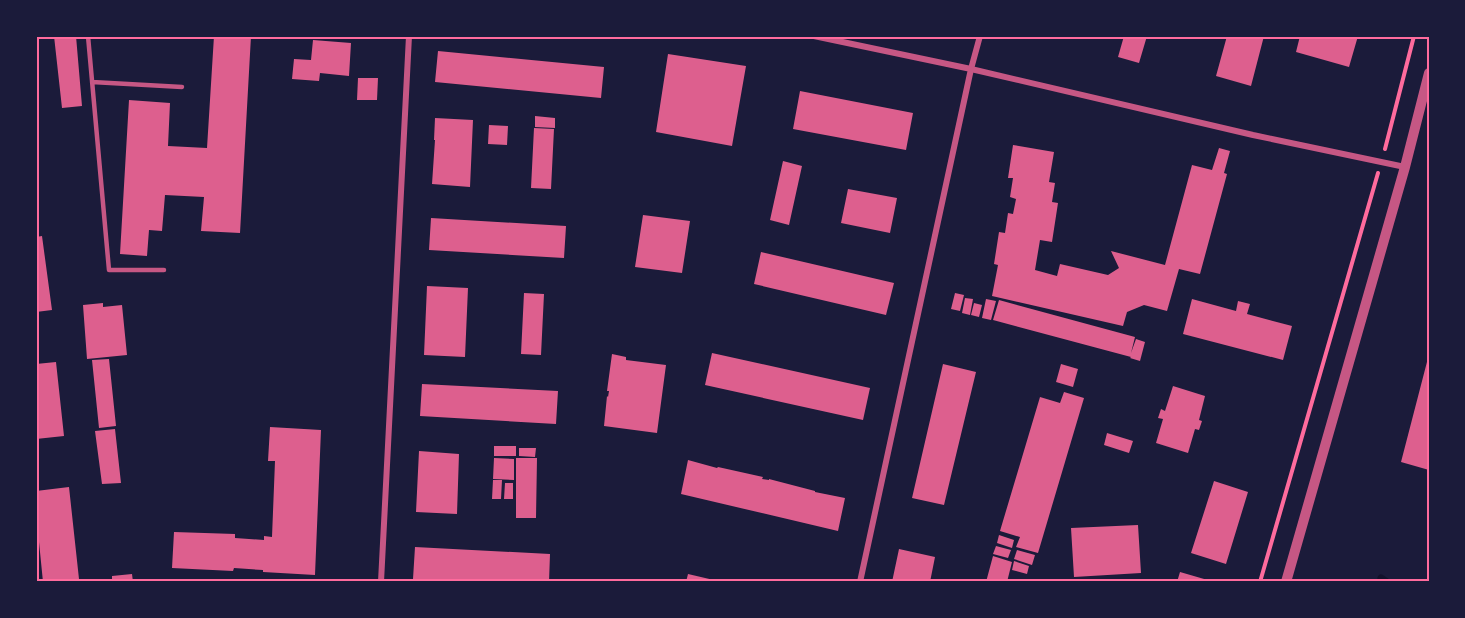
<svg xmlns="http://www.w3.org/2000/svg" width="1465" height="618" font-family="Roboto,sans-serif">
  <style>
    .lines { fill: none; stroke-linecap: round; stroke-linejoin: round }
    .stream { stroke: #12122b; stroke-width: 7 }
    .building { fill: #dd5f8e }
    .path { stroke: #ff6b9d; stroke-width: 4 }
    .service { stroke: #c65784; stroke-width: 4.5 }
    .minor { stroke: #c65784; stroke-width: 6 }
    .tertiary { stroke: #c65784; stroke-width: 10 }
    .neatline { fill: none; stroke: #ff6b9d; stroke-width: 2 }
  </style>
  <rect width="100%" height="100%" fill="#1b1b3a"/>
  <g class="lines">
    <!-- stream -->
    <path class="stream" d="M1381,578L1387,582"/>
  </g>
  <!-- building -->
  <path class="building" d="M54,36H76L82,106L62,108Z
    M214,36H251L240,233L201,231L204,197L165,195L162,231L149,230L147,256L120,254L129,100L170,103L168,146L207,148Z
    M1124,36H1147L1139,63L1118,57Z
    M1227,36H1264L1251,86L1216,76Z
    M1300,36H1358L1349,67L1296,52Z
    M313,40L351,43L349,76L320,73L319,81L292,79L294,59L311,60Z
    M438,51L604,67L601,98L435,82Z
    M668,54L746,66L732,146L656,132Z
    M358,78H378L377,100H357Z
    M800,91L913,113L906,150L793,129Z
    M535,116L555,118V128L535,127Z
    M435,118L473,120L470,187L432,184L435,140H434Z
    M489,125L508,126L507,145L488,144Z
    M534,128L554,129L551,189L531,188Z
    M1013,145L1054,152L1049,182L1055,183L1052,202L1058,203L1052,242L1040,240L1035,270L1057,276L1060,264L1108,275L1119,268L1111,251L1165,265L1192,165L1212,170L1219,148L1230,151L1224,173L1227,174L1200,274L1179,269L1167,311L1144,305L1127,312L1123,326L992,296L998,265L994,264L999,232L1005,233L1008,213L1013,214L1016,199L1010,197L1013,178H1008Z
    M783,161L802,166L789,225L770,220Z
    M848,189L897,198L890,233L841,223Z
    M643,215L690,221L682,273L635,267Z
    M431,218L566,226L564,258L429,250Z
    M42,236L52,310L36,312V237Z
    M761,252L894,283L886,315L754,284Z
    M427,286L468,288L465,357L424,355Z
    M524,293L544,294L541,355L521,354Z
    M955,293L964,295L960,311L951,309Z
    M965,298L973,299L970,315L962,313Z
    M986,299L996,301L991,320L982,318Z
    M1192,299L1236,311L1238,301L1250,304L1247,314L1292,326L1283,360L1183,334Z
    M999,300L1135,337L1131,353L1136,339L1145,342L1140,361L1130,358L1131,357L993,320Z
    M103,303V307L122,305L127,355L87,359L83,305Z
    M974,303L982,305L979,317L971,315Z
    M712,353L870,388L863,420L705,385Z
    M612,354L626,357V360L666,365L657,433L604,426L607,396L608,397L609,391H607Z
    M1428,358H1429V470L1401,462Z
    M109,359L116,426L99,428L92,360Z
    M56,362L64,436L36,439V364Z
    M943,364L976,372L944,505L912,498Z
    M1061,364L1078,369L1073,387L1056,382Z
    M422,384L558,391L556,424L420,416Z
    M1173,386L1205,396L1199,420L1202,421L1199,430L1195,429L1188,453L1156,443L1163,419L1158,418L1161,409L1165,411Z
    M1064,392L1084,398L1038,553L1016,547L1020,537L1000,531L1040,397L1060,403Z
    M270,427L321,430L315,575L263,572V570L234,568L233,571L172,568L174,532L235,534V538L264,540V536L272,537L275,461H268Z
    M115,429L121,483L102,484L95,431Z
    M1107,433L1133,441L1129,453L1104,445Z
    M494,446H516V456H494Z
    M519,448H536L535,457L519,456Z
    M419,451L459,454L457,514L416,512Z
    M494,458L514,459V480L493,479Z
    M516,458H537L536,518H516Z
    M688,460L717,468L718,467L763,477L762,479L769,480V479L815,491V492L845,498L838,531L681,494Z
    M493,480H502L501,499H492Z
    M1214,481L1248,492L1226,564L1191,553Z
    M505,483H513V499H504Z
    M69,487L79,579L43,582L36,512V491Z
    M1138,525L1141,573L1074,577L1071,528Z
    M999,535L1014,540L1012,548L997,543Z
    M996,546L1011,550L1008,558L993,554Z
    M415,547L550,554L549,582H460L413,579Z
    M899,549L935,557L930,582H892Z
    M1017,550L1035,555L1032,565L1014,559Z
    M993,556L1012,562L1007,582H986Z
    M1014,561L1029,566L1027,574L1012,570Z
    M1180,572L1211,581V582H1177Z
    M132,574L133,582H112V576Z
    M688,574L718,581V582H686Z"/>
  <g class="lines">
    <!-- path -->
    <path class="path" d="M1385,149L1414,36
      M1260,582L1378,173"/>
    <!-- service -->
    <path class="service" d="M88,36L109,270H164
      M92,82L182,87"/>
    <!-- minor -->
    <path class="minor" d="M814,36L971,69L1253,135L1405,167
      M381,582L409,36
      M860,582L971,69L980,36"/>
    <!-- tertiary -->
    <path class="tertiary" d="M1286,582L1405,167L1429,73"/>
  </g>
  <!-- border -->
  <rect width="1465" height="618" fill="none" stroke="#1b1b3a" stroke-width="75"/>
  <rect x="38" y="38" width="1390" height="542" class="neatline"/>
</svg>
